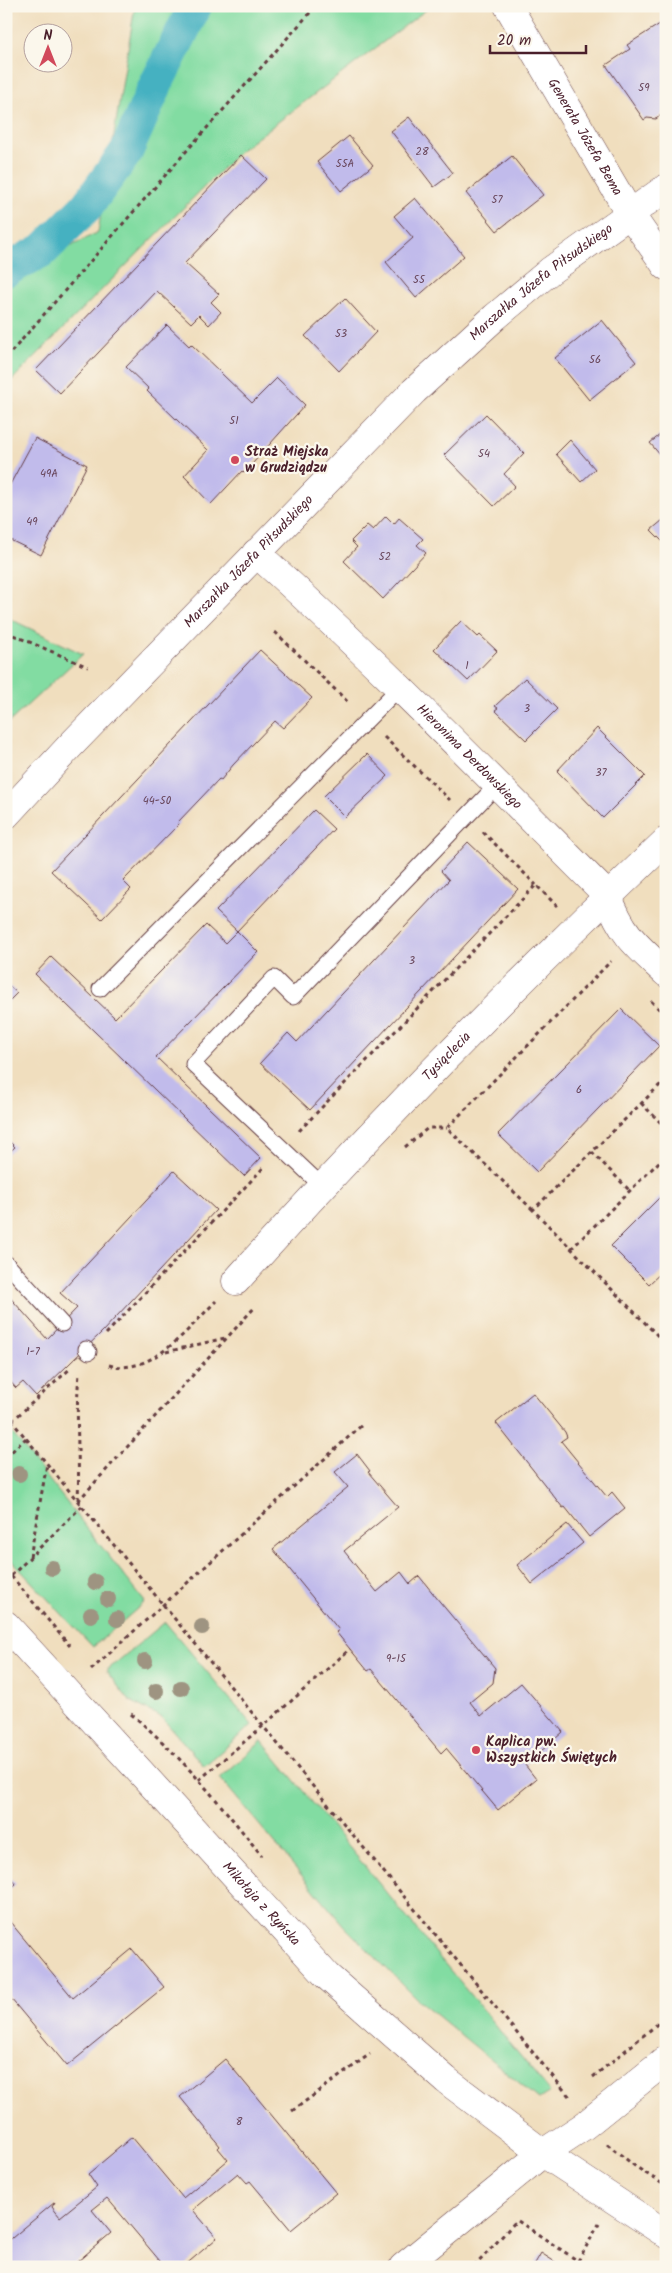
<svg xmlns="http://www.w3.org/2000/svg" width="672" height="2273" font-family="Kalam,sans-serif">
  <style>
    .green { fill: #82dca2; stroke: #667e66 }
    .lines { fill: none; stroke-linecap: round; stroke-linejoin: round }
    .canal { stroke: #44b1c1; stroke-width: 34 }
    .building { fill: #c1bbeb }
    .lane-casing { stroke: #633c41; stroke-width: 17 }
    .street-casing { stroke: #633c41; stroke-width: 29 }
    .secondary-casing { stroke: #633c41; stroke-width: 29 }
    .path { stroke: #633c41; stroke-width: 3; stroke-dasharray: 4 4; stroke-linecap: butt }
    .lane { stroke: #fff; stroke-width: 15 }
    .street { stroke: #fff; stroke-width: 28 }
    .secondary { stroke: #fff; stroke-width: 28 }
    .tree { fill: #9e9481 }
    .poi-dot { fill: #d1495b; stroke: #fbf7ec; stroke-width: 2 }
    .labels { text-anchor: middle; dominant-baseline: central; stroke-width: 4.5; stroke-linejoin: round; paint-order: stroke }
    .number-label { font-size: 11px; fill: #68465b }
    .street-label { font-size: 14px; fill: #4a1f2b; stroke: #fbf7ec }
    .poi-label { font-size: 14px; font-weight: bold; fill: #4a1f2b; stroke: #fbf7ec; text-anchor: start }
  </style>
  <rect width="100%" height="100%" fill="#fbf7ec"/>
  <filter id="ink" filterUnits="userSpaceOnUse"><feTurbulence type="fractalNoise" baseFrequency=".02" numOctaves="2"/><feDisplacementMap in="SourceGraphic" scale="10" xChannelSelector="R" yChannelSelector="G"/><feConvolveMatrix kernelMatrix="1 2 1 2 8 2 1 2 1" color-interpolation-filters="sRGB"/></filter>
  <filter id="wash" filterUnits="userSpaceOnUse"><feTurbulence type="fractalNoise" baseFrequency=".0096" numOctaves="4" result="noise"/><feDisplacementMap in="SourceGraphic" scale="20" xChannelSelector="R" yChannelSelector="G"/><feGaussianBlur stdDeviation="1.12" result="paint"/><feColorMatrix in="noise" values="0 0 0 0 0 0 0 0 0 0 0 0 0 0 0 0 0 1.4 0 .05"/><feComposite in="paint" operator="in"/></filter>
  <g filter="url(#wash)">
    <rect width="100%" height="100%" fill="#f0debe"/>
    <!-- green -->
    <path class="green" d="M135,6H431L241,150L6,386V281L98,232Z
      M6,617L83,654L6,725Z
      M6,1425L145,1602L93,1647L6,1555Z
      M165,1622L252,1725L204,1766L162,1718L129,1700L106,1671Z
      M262,1741L550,2092L539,2099L416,1998L344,1926L220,1778Z"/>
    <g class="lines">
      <!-- canal -->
      <path class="canal" d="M6,270L43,250L86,207L126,152L157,82L195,6"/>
    </g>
    <g id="blocks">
      <!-- building -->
      <path class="building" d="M666,20V111L656,119L647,118L644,120L606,65L630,49L627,45Z
        M409,117L453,173L434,187L391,131Z
        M349,136L373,165L341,191L317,162Z
        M241,155L266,179L185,263L219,294L211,302L221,312L209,325L199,315L191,323L157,291L60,393L36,370Z
        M512,156L543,195L497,231L466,193Z
        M415,198L464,256L416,298L386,262L413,238L394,216Z
        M345,298L376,332L339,371L305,336Z
        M602,320L636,362L589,400L555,358Z
        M167,325L189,346L191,344L252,403L277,378L305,405L244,473L242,471L211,504L184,476L208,450L147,391L149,389L126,367Z
        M486,414L524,453L504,474L515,486L494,506L444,455Z
        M666,430V462L650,443Z
        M35,438L87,465L41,555L6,538V492Z
        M570,440L595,469L581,482L556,454Z
        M386,516L394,524L399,518L423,539L417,545L426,553L383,599L344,561L357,547L351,541L367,525L373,530Z
        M663,520L666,524V545L651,530Z
        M461,621L478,637L480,635L497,651L468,681L434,649Z
        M260,650L312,698L283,728L275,721L233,765L221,780L219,779L178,822L179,824L123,881L131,889L102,919L51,871Z
        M525,678L557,709L526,740L495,710L498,708L495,706Z
        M597,728L645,776L603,818L557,771Z
        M367,754L388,776L345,817L324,796Z
        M314,810L334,829L237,931L216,911Z
        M468,842L518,889L310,1110L260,1063L288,1033L297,1042L449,880L441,871Z
        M206,925L225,943L237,931L258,952L156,1057L261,1158L244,1176L35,974L51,957L115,1018Z
        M6,983L17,993L6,1004Z
        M621,1009L659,1046L537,1172L498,1134Z
        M6,1138L15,1147L6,1155Z
        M174,1171L216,1210L102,1332L36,1396L23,1382L16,1388L6,1377V1293L47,1339L77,1308L60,1293Z
        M666,1191V1268L649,1284L611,1246Z
        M533,1393L565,1432L567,1437L561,1441L574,1457L607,1497L612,1492L625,1508L589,1537L565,1507L563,1508L496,1423Z
        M357,1454L370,1471L368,1472L398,1507L344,1551L377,1592L401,1572L410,1584L419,1576L440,1602L495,1668L493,1683L470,1702L481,1716L521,1683L563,1732L525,1765L536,1779L498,1810L446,1748L441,1753L371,1669L368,1671L336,1632L339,1630L273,1549L348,1487L335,1472Z
        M567,1524L583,1543L532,1584L517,1565Z
        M6,1872L16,1884L6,1892Z
        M6,1917L73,1998L132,1949L164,1987L67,2066L6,1993Z
        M225,2059L336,2193L291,2230L250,2181L247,2183L238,2173L193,2210L217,2238L183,2267H165L107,2198L92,2210L111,2233L71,2267H6V2243L55,2202L52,2207L60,2217L97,2187L88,2174L132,2137L183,2198L228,2160L218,2148L220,2146L180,2097Z
        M541,2253L563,2267H533Z"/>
    </g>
  </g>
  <g filter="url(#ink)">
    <use href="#blocks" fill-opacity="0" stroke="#633c41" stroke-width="1"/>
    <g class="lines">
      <!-- lane casing -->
      <g class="lane-casing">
        <path id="lane" d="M100,989L399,688
          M322,1186L193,1064L274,978L293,997L497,785
          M6,1263L62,1324
          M86,1349L89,1352"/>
      </g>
      <!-- street casing -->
      <g class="street-casing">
        <g id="street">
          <path id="s1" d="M508,6L630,214L666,266"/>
          <path id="s2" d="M256,553C378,662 492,780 608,896C622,935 637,946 666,973"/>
          <path id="s3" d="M236,1281C373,1129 517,982 666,841"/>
          <path d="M403,2267L543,2153L584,2126L666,2060"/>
        </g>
      </g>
      <!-- secondary casing -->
      <g class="secondary-casing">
        <g id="secondary">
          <path id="s4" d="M6,815L70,746L414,391L495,317L550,271L666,188"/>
          <path id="s5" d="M6,1625L327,1976L446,2080L543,2153L666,2234"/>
        </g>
      </g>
      <!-- path -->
      <path class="path" d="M6,358L190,147L316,6
        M6,632L88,667
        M275,632L349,703
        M384,737L450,800
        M483,832L536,885
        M651,1001L666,1016
        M666,1079L533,1210L666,1344
        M641,1103L666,1128
        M299,1131L536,885L557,906
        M405,1147L428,1128H447
        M592,1152L630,1191
        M533,1210L447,1128L611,961
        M571,1249L666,1155
        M106,1334L265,1166
        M166,1352L225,1338
        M109,1365C151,1377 190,1327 216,1301
        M6,1414L263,1726L350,1649
        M12,1421L71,1368
        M6,1457L26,1438
        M78,1500C80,1458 75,1417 79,1374
        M78,1501L255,1307
        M30,1557L47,1464
        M6,1570L70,1646
        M11,1576L82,1506
        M91,1670L363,1424
        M131,1714C181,1755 222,1806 262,1856
        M199,1780L263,1726L569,2096V2098
        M593,2077L666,2017
        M292,2111L370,2054
        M607,2144L636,2167L666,2186
        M518,2221L578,2261L599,2224
        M578,2261L587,2267
        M474,2267L517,2220"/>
      <!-- lane -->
      <use href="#lane" class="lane"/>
      <!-- street -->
      <use href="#street" class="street"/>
      <!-- secondary -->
      <use href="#secondary" class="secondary"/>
    </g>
    <!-- trees -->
    <g class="tree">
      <circle cx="19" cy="1474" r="8"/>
      <circle cx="52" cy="1568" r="8"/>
      <circle cx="95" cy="1582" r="8"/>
      <circle cx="108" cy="1599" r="8"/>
      <circle cx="91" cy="1615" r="8"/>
      <circle cx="117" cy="1619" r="8"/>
      <circle cx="202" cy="1627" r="8"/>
      <circle cx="145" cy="1661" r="8"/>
      <circle cx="181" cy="1688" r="8"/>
      <circle cx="156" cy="1691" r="8"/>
    </g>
  </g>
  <!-- markers -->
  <g class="poi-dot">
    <circle cx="235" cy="460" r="5"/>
    <circle cx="476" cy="1750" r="5"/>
  </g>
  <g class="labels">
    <!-- number labels -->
    <g class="number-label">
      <text x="644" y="88">59</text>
      <text x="422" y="152">28</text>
      <text x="345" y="164">55A</text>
      <text x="497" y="200">57</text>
      <text x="419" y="280">55</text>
      <text x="341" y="334">53</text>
      <text x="595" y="360">56</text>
      <text x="234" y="421">51</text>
      <text x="484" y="454">54</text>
      <text x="49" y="474">49A</text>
      <text x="32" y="522">49</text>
      <text x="385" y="557">52</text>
      <text x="467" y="666">1</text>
      <text x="527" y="709">3</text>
      <text x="601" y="773">37</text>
      <text x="157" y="801">44-50</text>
      <text x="412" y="961">3</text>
      <text x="579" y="1090">6</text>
      <text x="33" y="1352">1-7</text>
      <text x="396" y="1659">9-15</text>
      <text x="239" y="2122">8</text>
    </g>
    <!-- street labels -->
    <g class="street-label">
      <text stroke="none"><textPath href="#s1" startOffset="152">Generała Józefa Bema</textPath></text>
      <text stroke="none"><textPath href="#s4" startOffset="756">Marszałka Józefa Piłsudskiego</textPath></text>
      <text stroke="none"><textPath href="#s4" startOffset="351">Marszałka Józefa Piłsudskiego</textPath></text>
      <text stroke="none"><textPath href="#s2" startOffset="295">Hieronima Derdowskiego</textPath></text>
      <text stroke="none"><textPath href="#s3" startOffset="308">Tysiąclecia</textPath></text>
      <text stroke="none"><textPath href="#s5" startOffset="378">Mikołaja z Ryńska</textPath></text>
    </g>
    <!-- poi labels -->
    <g class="poi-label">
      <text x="245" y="452">Straż Miejska<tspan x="245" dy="16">w Grudziądzu</tspan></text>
      <text x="486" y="1742">Kaplica pw.<tspan x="486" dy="16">Wszystkich Świętych</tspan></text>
    </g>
  </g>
  <!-- margin -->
  <rect width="672" height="2273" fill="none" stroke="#fbf7ec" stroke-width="25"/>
  <!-- north arrow -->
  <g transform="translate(48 48)"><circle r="24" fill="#fbf7ec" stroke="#b4a19f"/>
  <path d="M0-4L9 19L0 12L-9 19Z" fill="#d1495b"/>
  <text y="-8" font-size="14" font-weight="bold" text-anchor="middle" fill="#4a1f2b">N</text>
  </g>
  <!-- scale -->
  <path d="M490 45v8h96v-8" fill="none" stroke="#4a1f2b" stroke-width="2.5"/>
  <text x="497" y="45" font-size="15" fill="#4a1f2b" stroke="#fbf7ec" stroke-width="4" paint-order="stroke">20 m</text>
</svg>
